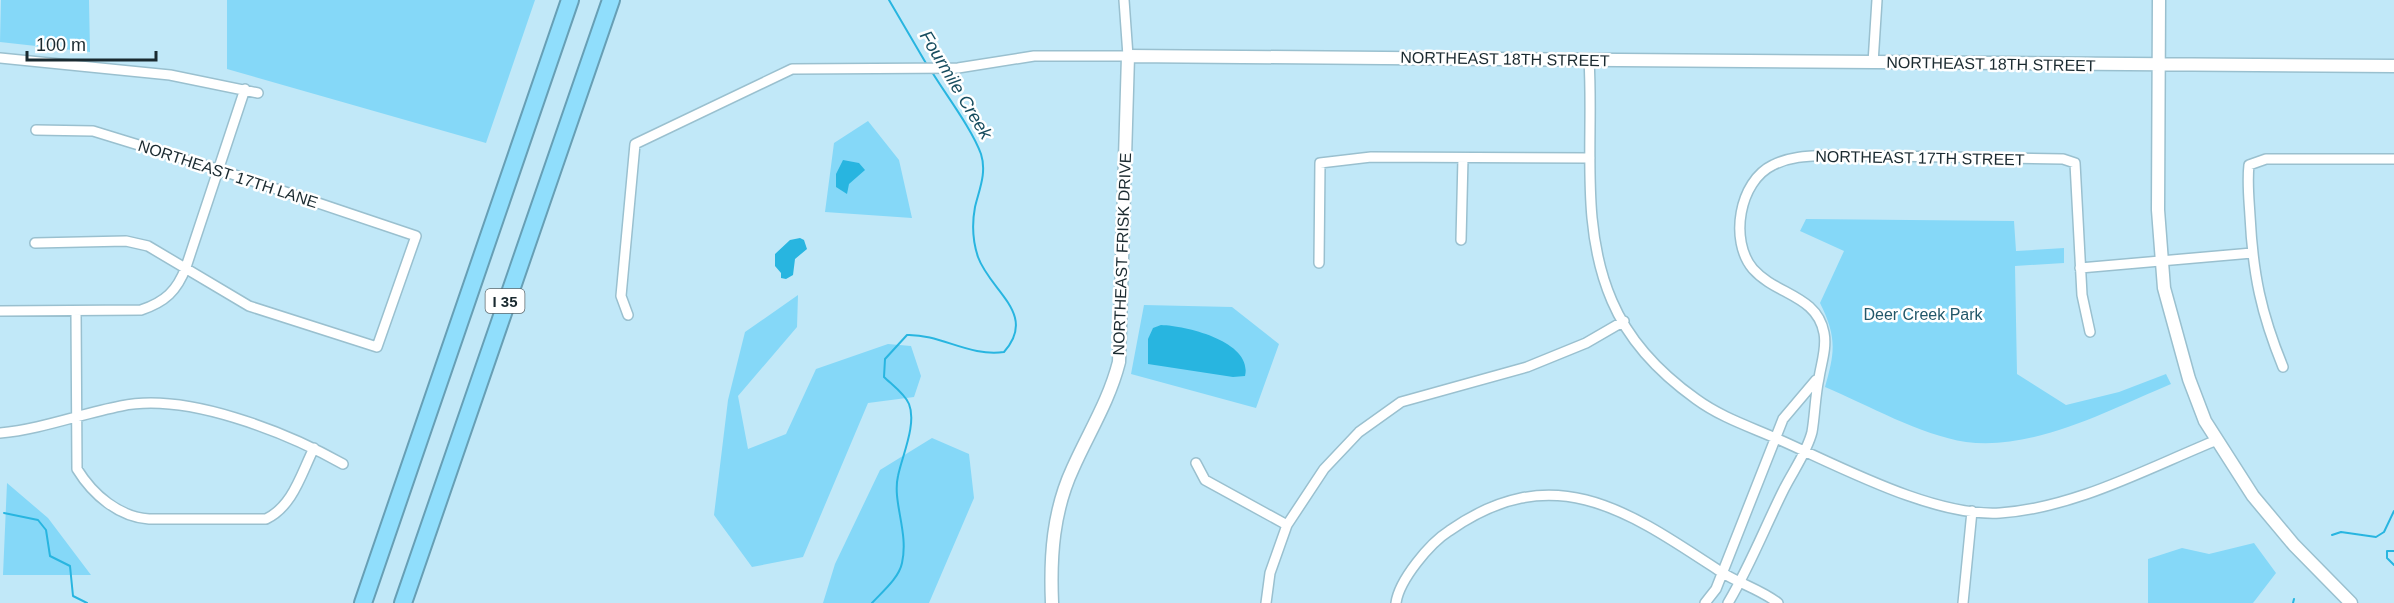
<svg xmlns="http://www.w3.org/2000/svg" width="2394" height="603" font-family="Arial,sans-serif">
  <style>
    .green { fill: #85d8f8 }
    .water { fill: #28b5e0 }
    .lines { fill: none; stroke-linecap: round; stroke-linejoin: round }
    .stream { stroke: #28b5e0; stroke-width: 2 }
    .minor-casing { stroke: #9ac0cf; stroke-width: 12 }
    .tertiary-casing { stroke: #9ac0cf; stroke-width: 15 }
    .motorway-casing { stroke: #679fb5; stroke-width: 20 }
    .minor { stroke: #fff; stroke-width: 9 }
    .tertiary { stroke: #fff; stroke-width: 12 }
    .motorway { stroke: #90defc; stroke-width: 16 }
    .labels { text-anchor: middle; dominant-baseline: central; stroke-width: 5; stroke-linejoin: round; paint-order: stroke }
    .shield { fill: #fff; stroke: #5f6a6e; stroke-width: 1.5 }
    .shield-label { font-size: 15px; font-weight: bold; fill: #1a2a30 }
    .street-label { font-size: 16px; fill: #1a2a30; stroke: #fff }
    .park-label { font-size: 16px; fill: #23586a; stroke: #fff }
    .water-label { font-size: 18px; font-style: italic; fill: #174d5f; stroke: #fff }
  </style>
  <rect width="100%" height="100%" fill="#c1e8f8"/>
  <!-- green -->
  <path class="green" d="M1,0H89L90,52L0,42Z
    M227,0H535L486,143L227,69Z
    M868,121L899,160L912,218L825,212L834,143Z
    M1806,219L2014,221L2016,251L2064,248V263L2015,266L2017,374L2066,405L2119,392L2166,374L2171,384C2109,410 2034,451 1966,442C1920,435 1868,405 1825,387C1835,352 1837,337 1820,303L1844,251L1800,231Z
    M798,295L797,327L738,396L748,449L786,434L816,369L888,344L911,346L921,376L914,397L868,403L803,557L752,567L714,515L728,400L745,332Z
    M1144,305L1232,307L1279,344L1256,408L1131,374Z
    M932,438L969,454L974,498L929,603H823L835,564L880,470Z
    M7,483L48,518L91,575H3Z
    M2254,543L2276,573L2253,603H2148V559L2182,548L2209,554Z"/>
  <!-- water -->
  <path class="water" d="M843,160L859,163L865,170L849,184L847,194L836,187V174Z
    M800,238L804,240L807,249L795,259L793,275L786,279L781,278V273L775,266V254L790,240Z
    M1161,325C1188,326 1253,342 1245,376L1233,377L1148,364V339L1153,328Z"/>
  <g class="lines">
    <!-- stream -->
    <path class="stream" d="M889,0L927,65
      M4,513L38,520L46,530L50,556L70,566L73,596L87,603
      M2332,535L2341,532L2376,537L2384,532L2394,511
      M2394,551H2387V558L2394,565
      M872,603C882,592 899,578 902,563C909,532 892,502 898,476C902,456 917,424 909,404C905,394 891,384 884,377L885,359L907,335C941,334 969,357 1004,352C1038,314 990,291 978,257C973,242 972,223 975,207C979,190 987,173 981,154C972,129 946,95 932,72
      M2293,603L2294,599"/>
    <!-- minor casing -->
    <g class="minor-casing">
      <path id="minor" d="M0,58L170,75L258,93
        M1589,60C1594,140 1579,225 1612,301C1629,341 1661,374 1696,399C1722,418 1751,427 1780,440C1841,467 1934,517 2000,513C2075,508 2148,468 2217,440
        M1873,63L1877,0
        M1461,240L1463,158
        M35,243L126,241L148,246L249,306L377,347L416,236L220,170L93,131L36,130
        M1319,263L1320,163L1371,157L1590,158
        M2080,268L2252,253
        M0,311L141,310C165,302 177,291 186,267L245,89
        M76,312L77,469C93,495 119,517 149,519H266C293,506 301,474 314,448
        M628,315L621,296L635,144L792,69L958,68L1034,56H1128L1124,0
        M2283,367C2261,313 2253,275 2250,216C2249,199 2247,182 2249,165L2266,159H2394
        M0,433C42,429 80,414 121,406C186,392 286,432 343,464
        M1196,463L1205,480L1287,525
        M1266,603L1270,573L1287,525L1324,469L1359,432L1401,402L1527,367L1586,343L1624,321
        M1396,603C1399,580 1430,543 1449,531C1553,458 1627,510 1718,570C1737,583 1760,589 1778,603
        M1705,603L1716,589L1783,419L1816,380
        M1728,603C1750,566 1765,527 1784,489C1793,471 1807,452 1812,432C1815,415 1815,396 1819,378C1821,364 1827,348 1824,333C1817,295 1776,295 1753,269C1729,241 1739,181 1773,165C1791,156 1810,156 1830,155L2063,159L2075,163L2082,295L2090,332
        M1963,603L1972,511"/>
    </g>
    <!-- tertiary casing -->
    <g class="tertiary-casing">
      <path id="tertiary" d="M2159,0L2158,210L2164,288L2189,379L2205,421L2253,496L2294,545L2351,603
        M1052,603C1050,556 1053,511 1073,468C1089,432 1109,401 1119,362L1128,56L2394,66"/>
    </g>
    <!-- motorway casing -->
    <g class="motorway-casing">
      <path id="motorway" d="M363,603L570,0
        M403,603L611,0"/>
    </g>
    <!-- minor -->
    <use href="#minor" class="minor"/>
    <!-- tertiary -->
    <use href="#tertiary" class="tertiary"/>
    <!-- motorway -->
    <use href="#motorway" class="motorway"/>
  </g>
  <g class="labels">
    <!-- shield labels -->
    <rect class="shield" x="485.5" y="289" width="39" height="24" rx="4.5"/>
    <g class="shield-label">
      <text x="505" y="301">I 35</text>
    </g>
    <!-- street labels -->
    <g class="street-label">
      <text transform="translate(1505 59) rotate(1)">NORTHEAST 18TH STREET</text>
      <text transform="translate(1991 64) rotate(1)">NORTHEAST 18TH STREET</text>
      <text transform="translate(1920 158) rotate(1)">NORTHEAST 17TH STREET</text>
      <text transform="translate(228 174) rotate(18)">NORTHEAST 17TH LANE</text>
      <text transform="translate(1122 254) rotate(-88)">NORTHEAST FRISK DRIVE</text>
    </g>
    <!-- park labels -->
    <g class="park-label">
      <text x="1923" y="314">Deer Creek Park</text>
    </g>
    <!-- water labels -->
    <g class="water-label">
      <text transform="translate(956 85) rotate(59)">Fourmile Creek</text>
    </g>
  </g>
  <!-- scale -->
  <path d="M27 51v9h129v-9" fill="none" stroke="#1a2a30" stroke-width="3"/>
  <text x="36" y="51" font-size="18" fill="#1a2a30" stroke="#ffffff" stroke-width="4.5" paint-order="stroke">100 m</text>
</svg>
